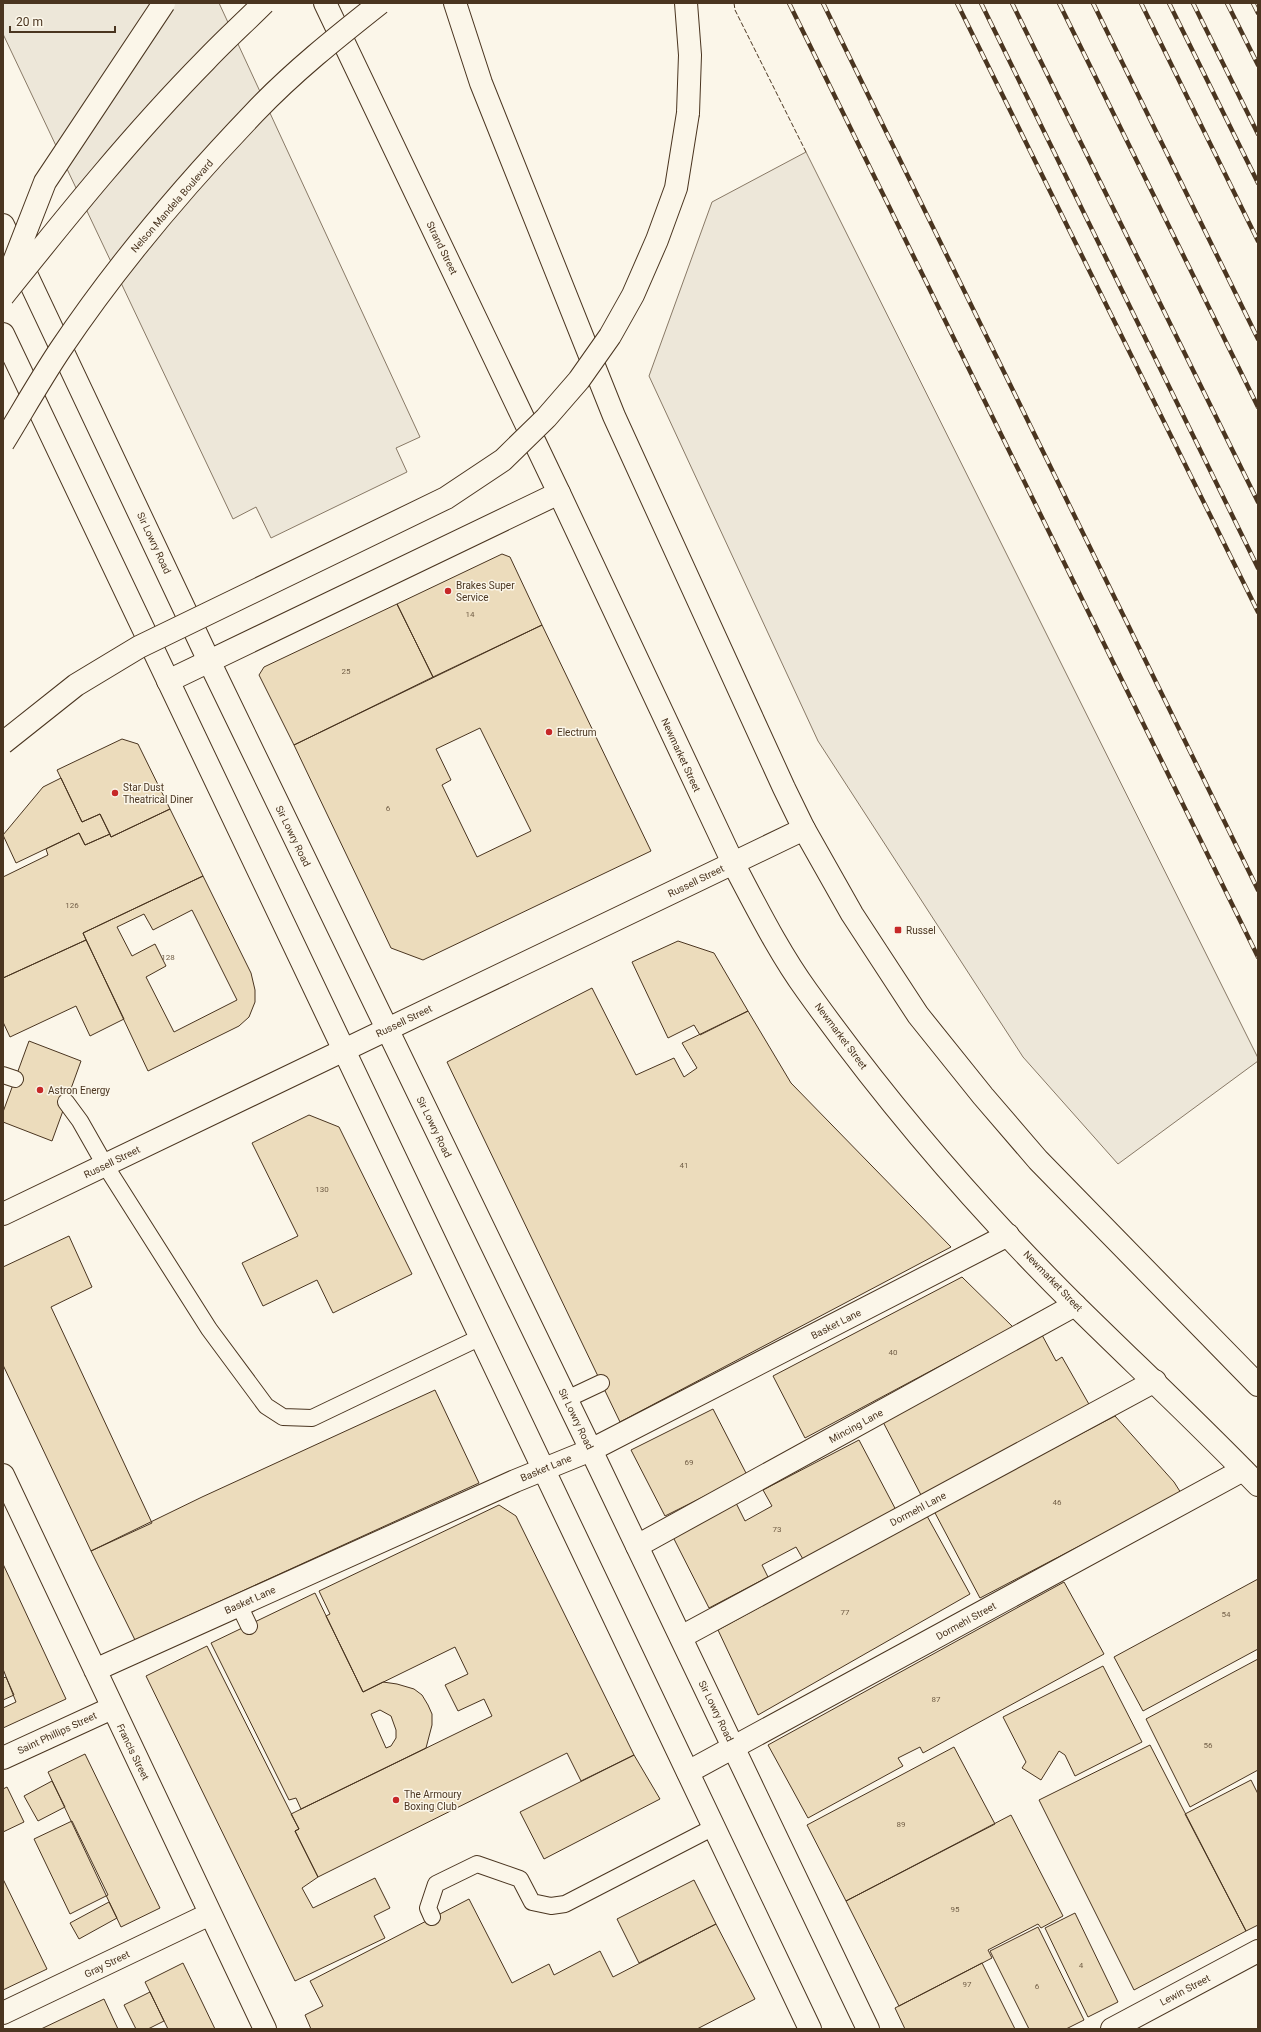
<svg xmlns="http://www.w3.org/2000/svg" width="1261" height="2032" font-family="Roboto,sans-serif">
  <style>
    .parking { fill: #ede7d9; stroke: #887966 }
    .building { fill: #ecdcbc; stroke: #4a3520; fill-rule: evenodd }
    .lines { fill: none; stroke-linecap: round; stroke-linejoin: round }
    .lane-casing { stroke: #4a3520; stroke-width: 18 }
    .street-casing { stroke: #4a3520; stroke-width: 24 }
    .secondary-casing { stroke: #4a3520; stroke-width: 24 }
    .primary-casing { stroke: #4a3520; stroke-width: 24 }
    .highway-casing { stroke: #4a3520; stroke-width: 24 }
    .lane { stroke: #fbf6e9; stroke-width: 16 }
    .street { stroke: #fbf6e9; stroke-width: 22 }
    .secondary { stroke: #fbf6e9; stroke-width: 22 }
    .primary { stroke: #fbf6e9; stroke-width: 22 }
    .highway { stroke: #fbf6e9; stroke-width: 22 }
    .rail-casing { stroke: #4a3520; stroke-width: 4.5 }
    .rail { stroke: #fbf6e9; stroke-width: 3; stroke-dasharray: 9; stroke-linecap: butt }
    .highway-bridge-casing { stroke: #4a3520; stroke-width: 24; stroke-linecap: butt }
    .highway-bridge { stroke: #fbf6e9; stroke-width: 22 }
    .fence { stroke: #4a3520; stroke-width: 1; stroke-dasharray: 5 2; stroke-linecap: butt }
    .poi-dot { fill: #c62828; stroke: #fbf6e9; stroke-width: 1.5 }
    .labels { text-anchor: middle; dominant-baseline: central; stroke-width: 3; stroke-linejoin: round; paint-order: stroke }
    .number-label { font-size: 8px; fill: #725f47 }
    .street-label { font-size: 10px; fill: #4a3520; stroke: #fbf6e9 }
    .poi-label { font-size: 10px; fill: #4a3520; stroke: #fbf6e9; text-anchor: start }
  </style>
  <rect width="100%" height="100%" fill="#fbf6e9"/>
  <!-- parking -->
  <path class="parking" d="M3,3H219L420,437L396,448L407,472L271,538L256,507L233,519L3,34Z
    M806,152L1258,1058V1061L1118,1164L1023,1057L818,741L649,376L712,202Z"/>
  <!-- building -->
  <path class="building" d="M502,554L510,557L542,625L433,677L397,604Z
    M397,604L433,677L294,745L259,675L264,667Z
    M542,625L651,851L423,960L391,948L294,745ZM480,728L531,831L477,857L442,785L451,780L436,749Z
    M122,739L138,744L170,809L111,837L100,814L82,822L57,770Z
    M61,778L82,822L100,814L110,834L85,845L79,833L16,863L3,835L43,787Z
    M170,809L203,876L83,933L86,940L3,978V877L48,855L46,849L79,833L85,845L110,834L111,837Z
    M203,876L251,973L255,990V1002L249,1017L239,1026L148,1071L83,933Z
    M192,910L237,1000L174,1032L146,977L166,966L155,944L132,956L117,927L144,914L153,930Z
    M86,940L124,1019L90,1036L76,1006L10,1037L3,1022V978Z
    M678,941L714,953L748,1011L700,1035L694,1025L668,1038L632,962Z
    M592,988L636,1075L674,1058L684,1077L697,1068L682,1043L748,1011L791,1083L951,1247L620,1422L447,1062Z
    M29,1041L81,1061L52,1141L3,1122V1112Z
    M309,1115L339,1127L412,1274L333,1313L317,1280L263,1306L242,1263L298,1236L252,1143Z
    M69,1236L92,1287L51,1307L152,1523L91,1551L3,1365V1267Z
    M962,1277L1013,1327L805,1438L773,1376Z
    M1042,1335L1056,1361L1062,1357L1090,1406L921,1495L882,1420Z
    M435,1390L479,1483L135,1640L91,1551L202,1497Z
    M713,1409L747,1475L665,1516L631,1450Z
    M1115,1416L1174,1482L1181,1493L980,1598L934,1511Z
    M859,1440L897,1512L804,1561L796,1547L762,1565L768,1577L709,1608L673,1537L736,1503L745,1521L772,1506L763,1490Z
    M499,1505L516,1516L634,1755L581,1781L567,1753L318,1877L295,1831L299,1829L291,1814L492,1716L484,1699L458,1711L445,1685L468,1674L455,1647L363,1692L326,1616L330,1614L319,1591Z
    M927,1516L970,1594L758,1715L718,1630Z
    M3,1564L66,1699L3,1728V1708L16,1702L3,1669Z
    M1258,1579V1649L1143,1711L1114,1657Z
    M1064,1582L1104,1654L923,1753L920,1747L898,1758L903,1766L808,1818L768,1745Z
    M315,1593L363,1692L383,1682L397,1684L414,1689L422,1695L428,1705L432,1714V1725L426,1748L301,1809L296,1798L289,1800L211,1643ZM380,1710L391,1716L396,1730V1738L391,1746L386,1748L371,1714Z
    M207,1646L299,1829L295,1831L318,1877L302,1888L313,1908L375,1878L390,1908L374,1916L385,1938L295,1981L146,1676Z
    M1258,1659V1770L1190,1807L1146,1719Z
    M1103,1666L1142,1742L1075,1776L1065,1755L1059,1751L1041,1780L1022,1768L1026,1762L1003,1717Z
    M6,1677L14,1695L3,1700V1678Z
    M1150,1745L1246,1931L1134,1990L1039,1800Z
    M954,1747L995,1824L846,1901L807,1825Z
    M85,1754L160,1908L121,1927L48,1772Z
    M634,1755L660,1799L544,1859L520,1812Z
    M1251,1780L1258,1794V1925L1246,1931L1185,1814Z
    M52,1781L65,1807L38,1821L24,1796Z
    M7,1787L24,1822L3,1832V1789Z
    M1011,1815L1063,1916L1041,1928L1038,1924L988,1950L992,1958L899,2006L846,1901Z
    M72,1821L108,1895L70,1914L34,1839Z
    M3,1879L47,1969L3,1990Z
    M694,1880L716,1924L639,1963L617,1919Z
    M469,1899L512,1983L549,1964L554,1975L600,1951L613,1977L716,1924L755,1999L697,2029H311L305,2015L323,2006L310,1981Z
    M109,1902L117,1918L79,1939L70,1923Z
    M1075,1913L1118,2002L1088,2017L1045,1928Z
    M1038,1927L1084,2020L1066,2029H1029L990,1951Z
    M183,1963L202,2002L215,2029H168L145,1982Z
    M982,1963L1015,2029H905L895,2008Z
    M150,1992L164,2021L148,2029H136L124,2005Z
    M104,1999L118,2029H41Z"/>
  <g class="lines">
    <!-- lane casing -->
    <g class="lane-casing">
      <path id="lane" d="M3,1075L15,1079
        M66,1102L80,1121L105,1165L209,1329L266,1406L283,1417L312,1418L481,1337
        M567,1399L601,1383
        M239,1605L249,1626
        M432,1917L428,1908L436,1884L477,1864L520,1879L532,1902L551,1906L565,1904L714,1827"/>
    </g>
    <!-- street casing -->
    <g class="street-casing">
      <path id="street" d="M168,681L559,493
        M3,1214L804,829
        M3,1475L265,2029
        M637,1546L1075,1305
        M681,1637L1155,1381
        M95,1670L515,1481L591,1450L1008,1235
        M3,1758L112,1708
        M688,1772L1243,1470
        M3,2013L210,1914
        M1112,2029L1258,1951"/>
    </g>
    <!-- secondary casing -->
    <g class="secondary-casing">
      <path id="secondary" d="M3,225L209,661L591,1450L868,2029
        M3,334L810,2029"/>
    </g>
    <!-- primary casing -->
    <g class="primary-casing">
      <path id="primary" d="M325,3L559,493L733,863C756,906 778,951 807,991C887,1103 978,1209 1076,1306C1137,1366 1199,1424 1258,1485
        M455,3L481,83L614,416L784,788L804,829L852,914L918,1015L983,1096L1038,1160L1258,1385"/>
    </g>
    <!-- highway casing -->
    <g class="highway-casing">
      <path id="highway" d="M686,3L690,55L688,113"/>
    </g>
    <!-- lane -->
    <use href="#lane" class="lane"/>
    <!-- street -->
    <use href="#street" class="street"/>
    <!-- secondary -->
    <use href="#secondary" class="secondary"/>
    <!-- primary -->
    <use href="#primary" class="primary"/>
    <!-- highway -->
    <use href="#highway" class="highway"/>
    <!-- rail casing -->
    <g class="rail-casing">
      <path id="rail" d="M789,3L1258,957
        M823,3L1258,890
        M957,3L1258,612
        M981,3L1258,568
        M1012,3L1258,502
        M1059,3L1258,407
        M1093,3L1258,339
        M1141,3L1258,241
        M1169,3L1258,183
        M1193,3L1258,134
        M1227,3L1258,65
        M1253,3L1258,13"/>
    </g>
    <!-- rail -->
    <use href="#rail" class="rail"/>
    <!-- highway-bridge casing -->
    <g class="highway-bridge-casing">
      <path id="highway-bridge" d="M6,282L45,182L164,3
        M3,296C68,215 133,134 206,60C225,40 245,22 264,3
        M3,443C22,412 40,380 60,350C117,265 184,186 255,112C293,72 337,37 380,3
        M3,743L76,685L139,647L446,498L503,460L546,418L579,380L610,336L633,295L657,240L676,188L688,113"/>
    </g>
    <!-- highway-bridge -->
    <use href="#highway-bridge" class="highway-bridge"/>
    <!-- fence -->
    <path class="fence" d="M734,3L735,10L806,152"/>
  </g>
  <!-- markers -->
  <g class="poi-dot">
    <circle cx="448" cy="591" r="4"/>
    <circle cx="549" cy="732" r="4"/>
    <circle cx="115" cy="793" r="4"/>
    <rect x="894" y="926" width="8" height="8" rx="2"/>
    <circle cx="40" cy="1090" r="4"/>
    <circle cx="396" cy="1800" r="4"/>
  </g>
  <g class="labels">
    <!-- number labels -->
    <g class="number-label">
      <text x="470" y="614">14</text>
      <text x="346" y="671">25</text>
      <text x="388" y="808">6</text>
      <text x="72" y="905">126</text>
      <text x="168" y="957">128</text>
      <text x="684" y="1165">41</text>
      <text x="322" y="1189">130</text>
      <text x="893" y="1352">40</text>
      <text x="689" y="1462">69</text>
      <text x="1057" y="1502">46</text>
      <text x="777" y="1529">73</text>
      <text x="845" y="1612">77</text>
      <text x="1226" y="1614">54</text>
      <text x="936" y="1699">87</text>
      <text x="1208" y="1745">56</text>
      <text x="901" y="1824">89</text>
      <text x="955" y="1909">95</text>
      <text x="1081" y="1965">4</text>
      <text x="967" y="1984">97</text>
      <text x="1037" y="1986">6</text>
    </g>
    <!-- street labels -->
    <g class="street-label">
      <text transform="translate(172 206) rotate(-49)">Nelson Mandela Boulevard</text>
      <text transform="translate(442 248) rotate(64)">Strand Street</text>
      <text transform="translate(154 543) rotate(65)">Sir Lowry Road</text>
      <text transform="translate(681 755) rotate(65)">Newmarket Street</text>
      <text transform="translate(293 836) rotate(64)">Sir Lowry Road</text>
      <text transform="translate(696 881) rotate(-26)">Russell Street</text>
      <text transform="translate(404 1021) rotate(-26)">Russell Street</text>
      <text transform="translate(841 1036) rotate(53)">Newmarket Street</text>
      <text transform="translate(434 1127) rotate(64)">Sir Lowry Road</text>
      <text transform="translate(112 1162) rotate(-26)">Russell Street</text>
      <text transform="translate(1053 1281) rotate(46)">Newmarket Street</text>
      <text transform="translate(836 1324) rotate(-27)">Basket Lane</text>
      <text transform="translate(576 1419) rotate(64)">Sir Lowry Road</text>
      <text transform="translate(856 1426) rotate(-29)">Mincing Lane</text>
      <text transform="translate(546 1468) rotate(-23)">Basket Lane</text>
      <text transform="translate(918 1509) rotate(-28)">Dormehl Lane</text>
      <text transform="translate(250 1600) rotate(-24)">Basket Lane</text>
      <text transform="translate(966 1621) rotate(-29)">Dormehl Street</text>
      <text transform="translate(716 1711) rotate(64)">Sir Lowry Road</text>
      <text transform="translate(57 1733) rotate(-25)">Saint Phillips Street</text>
      <text transform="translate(133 1752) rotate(64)">Francis Street</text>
      <text transform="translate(107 1964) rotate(-26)">Gray Street</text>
      <text transform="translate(1185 1990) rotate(-28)">Lewin Street</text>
    </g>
    <!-- poi labels -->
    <g class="poi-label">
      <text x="456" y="585">Brakes Super<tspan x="456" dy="12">Service</tspan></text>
      <text x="557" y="732">Electrum</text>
      <text x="123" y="787">Star Dust<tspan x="123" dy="12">Theatrical Diner</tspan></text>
      <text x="906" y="930">Russel</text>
      <text x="48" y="1090">Astron Energy</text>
      <text x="404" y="1794">The Armoury<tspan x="404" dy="12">Boxing Club</tspan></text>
    </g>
  </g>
  <!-- border -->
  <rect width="1261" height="2032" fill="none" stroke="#4a3520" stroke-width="8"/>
  <!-- scale -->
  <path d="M10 26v6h105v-6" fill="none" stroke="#4a3520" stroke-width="2"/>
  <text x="16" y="26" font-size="12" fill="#4a3520" stroke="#fbf6e9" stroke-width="3" paint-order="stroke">20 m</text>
</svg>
